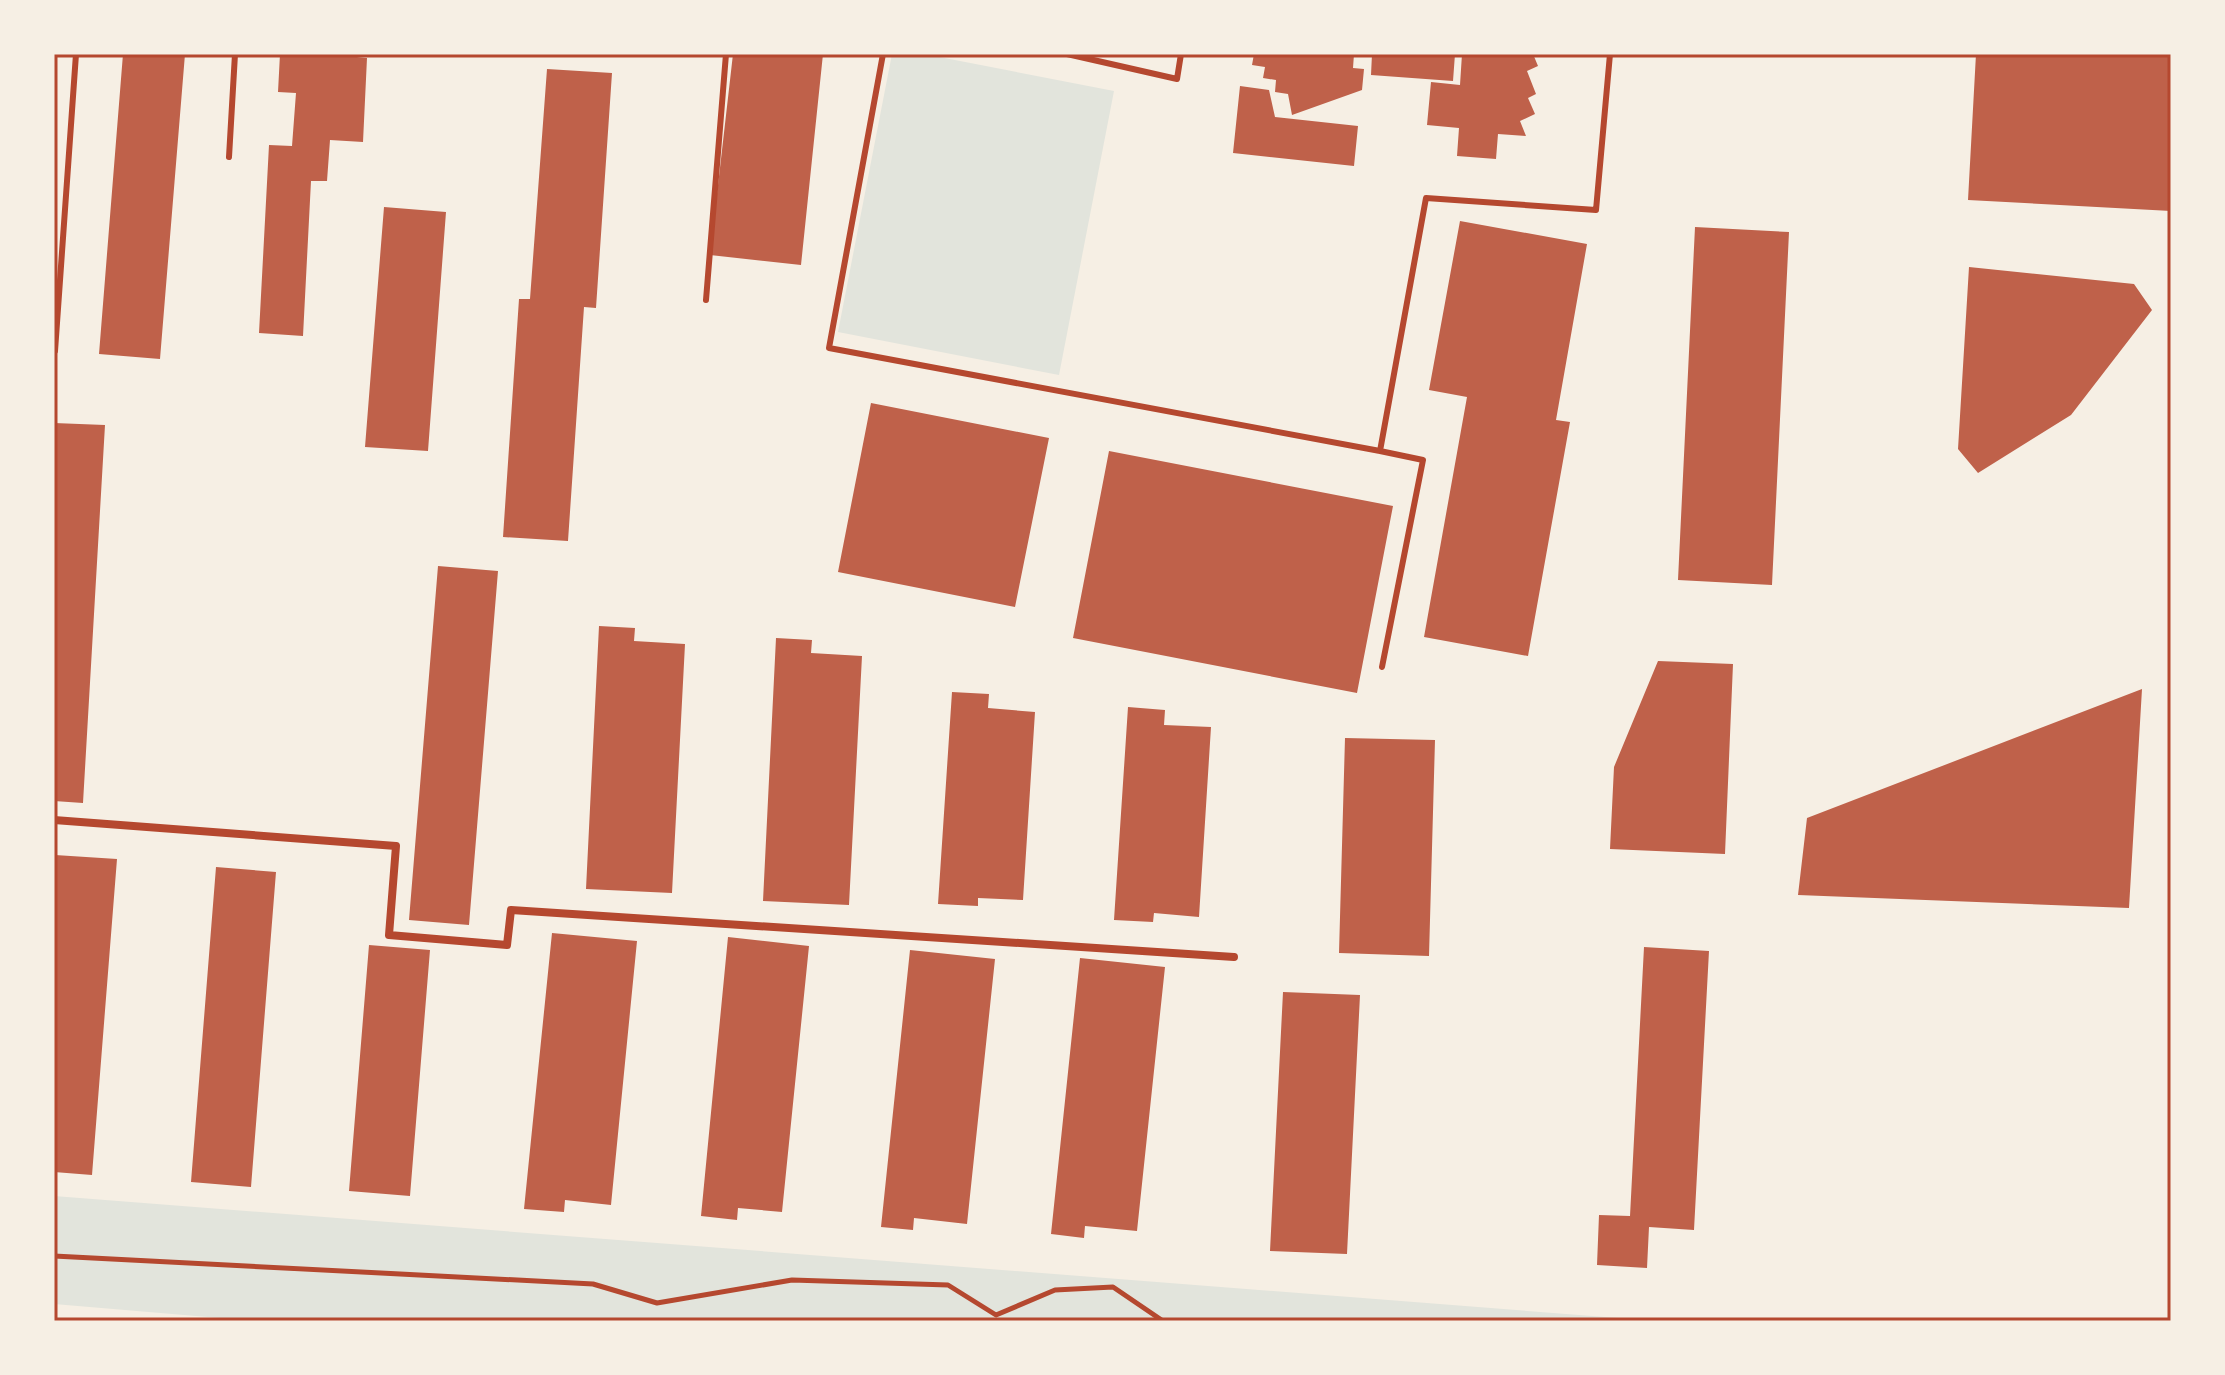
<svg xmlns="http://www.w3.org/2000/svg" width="2225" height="1375" font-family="Mulish,sans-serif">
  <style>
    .green { fill: #e2e4dc }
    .building { fill: #bf614a }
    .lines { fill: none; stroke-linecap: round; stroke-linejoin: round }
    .path { stroke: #b5482f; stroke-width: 5 }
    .service { stroke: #b5482f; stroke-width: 6 }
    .minor { stroke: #b5482f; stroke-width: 8 }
    .neatline { fill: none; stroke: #b5482f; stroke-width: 3 }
  </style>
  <rect width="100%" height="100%" fill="#f6efe4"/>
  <!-- green -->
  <path class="green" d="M892,54H924L1114,91L1059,375L838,332Z
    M54,1196L1657,1321H255L54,1304Z"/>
  <!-- building -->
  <path class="building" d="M123,54H185L160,359L99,354Z
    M280,54H326L367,58L363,142L330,140L327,181H311L303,336L259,333L269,145L292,146L296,93L278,92Z
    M733,54H823L801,265L710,255Z
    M1254,54H1354L1353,68L1364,69L1362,90L1292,115L1288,94L1275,92L1276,80L1263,78L1265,67L1252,65Z
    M1372,54H1455L1453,81L1371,75Z
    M1462,54H1533L1538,66L1527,71L1536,94L1528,98L1535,114L1520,121L1526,136L1498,134L1496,159L1457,156L1459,128L1427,125L1431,82L1460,85Z
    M1976,54H2171V211L1968,200Z
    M547,69L612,73L596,308L584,307L568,541L503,537L519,299H530Z
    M1240,86L1269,90L1275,117L1358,126L1354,166L1233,153Z
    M384,207L446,212L428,451L365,447Z
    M1460,221L1587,244L1556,420L1570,422L1528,656L1424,637L1467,397L1429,390Z
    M1695,227L1789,232L1772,585L1678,580Z
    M1969,267L2134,284L2152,310L2071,415L1978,473L1958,449Z
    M871,403L1049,438L1015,607L838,572Z
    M54,423L105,425L83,803L54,801Z
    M1109,451L1393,506L1357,693L1073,638Z
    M438,566L498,571L469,925L409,920Z
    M599,626L635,628L634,641L685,644L672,893L586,889Z
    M776,638L812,640L811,653L862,656L849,905L763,901Z
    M1658,661L1733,664L1725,854L1610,849L1614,767Z
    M2142,689L2129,908L1798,895L1807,818Z
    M952,692L989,694L988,708L1035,712L1023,900L978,898V906L938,904Z
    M1128,707L1165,710L1164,725L1211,727L1199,917L1154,913L1153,922L1114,920Z
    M1345,738L1435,740L1429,956L1339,953Z
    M55,855L117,859L92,1175L54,1172Z
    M216,867L276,872L251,1187L191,1182Z
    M552,933L637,941L611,1205L565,1200L564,1212L524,1209Z
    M728,937L809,946L782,1212L738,1208L737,1220L701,1216Z
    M369,945L430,950L410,1196L349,1191Z
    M1644,947L1709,951L1694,1230L1649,1227L1647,1268L1597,1265L1599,1215L1630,1216Z
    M910,950L995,959L967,1224L914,1218L913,1230L881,1227Z
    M1080,958L1165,967L1137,1231L1085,1226L1084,1238L1051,1234Z
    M1283,992L1360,995L1347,1254L1270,1251Z"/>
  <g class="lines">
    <!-- path -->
    <path class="path" d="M54,1256L593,1284L657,1303L792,1280L948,1285L996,1315L1055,1290L1113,1287L1163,1321"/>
    <!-- service -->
    <path class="service" d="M883,54L829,348L1380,451
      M1067,54L1177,79L1181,54
      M229,157L235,54
      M706,300L726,54
      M55,351L76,54
      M1382,667L1423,460L1380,451L1426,198L1596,210L1610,54"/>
    <!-- minor -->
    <path class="minor" d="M54,820L396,846L389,935L507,945L511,910L1234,957"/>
  </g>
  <!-- border -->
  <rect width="2225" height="1375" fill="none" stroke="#f6efe4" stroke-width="112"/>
  <rect x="56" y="56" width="2113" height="1263" class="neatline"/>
</svg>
